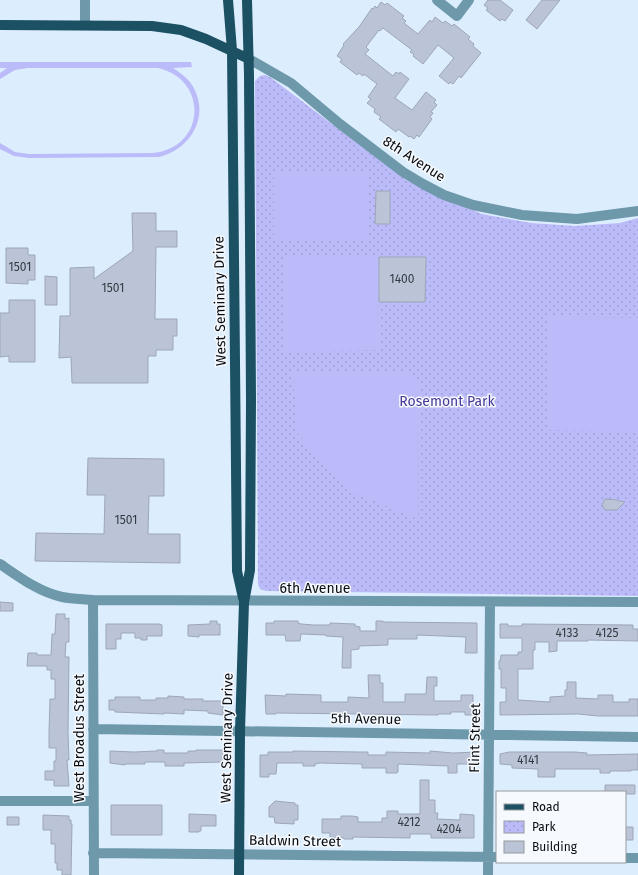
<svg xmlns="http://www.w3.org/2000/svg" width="638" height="875" font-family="'Fira Sans',sans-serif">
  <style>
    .park { fill: url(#park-dots) }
    .garden { fill: #bcbbfa }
    .building { fill: #bbc4d7; stroke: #9da6b8 }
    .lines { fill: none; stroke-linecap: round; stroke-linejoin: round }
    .minor { stroke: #6d99ab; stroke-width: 10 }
    .major { stroke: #1c5063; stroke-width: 10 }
    .labels { text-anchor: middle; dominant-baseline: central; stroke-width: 3; stroke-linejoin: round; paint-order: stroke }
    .number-label { font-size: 12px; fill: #343a42 }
    .street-label { font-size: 14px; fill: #070c11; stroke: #f6f9fd }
    .park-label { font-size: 14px; fill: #483899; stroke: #f6f9fd }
  </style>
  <defs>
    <pattern id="park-dots" width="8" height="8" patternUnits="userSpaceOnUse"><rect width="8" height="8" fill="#bcbbfa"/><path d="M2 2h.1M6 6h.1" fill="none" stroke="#a0a0d5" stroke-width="1.8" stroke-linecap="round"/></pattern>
  </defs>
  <rect width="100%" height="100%" fill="#dceefe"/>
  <!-- park -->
  <path class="park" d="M265,75L270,77L406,180L482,214L531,223L575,226L620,223L638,218V596L266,591L260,589L258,584L255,81L260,76Z"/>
  <!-- garden -->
  <path class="garden" d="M0,62H191L192,67L173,68C179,72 185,76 190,82C212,112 193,149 159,157L29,158L14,156L0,149V143L15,152L29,154L152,153C205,149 210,80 158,68H28L15,70L0,79V73L7,68H0Z
    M274,171H368V241H274Z
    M378,256L379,350L285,351L284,257Z
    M549,317L638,318V431L547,430Z
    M293,373H411L419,381L418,519L347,490L297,433Z"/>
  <!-- building -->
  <path class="building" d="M488,0H500L513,10L505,21L502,19L500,21L486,10L488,8L484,5Z
    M542,0H560L537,29L526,20Z
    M381,2L385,5L387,3L404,16L402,18L406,21L404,23L418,34L430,20L432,22L435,17L443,23L445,21L452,26L454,24L470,37L468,39L474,44L473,46L481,53L461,78L459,76L453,84L450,82L449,84L439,76L454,58L438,45L423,64L413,56L414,54L410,52L412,50L383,28L380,31L379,30L366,47L369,50L365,54L393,76L396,72L399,74L400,72L409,79L395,98L412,110L426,92L436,100L434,102L437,105L431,112L433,113L430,117L432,119L419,137L417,135L414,139L410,136L409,137L398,129L396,132L379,119L381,117L374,112L375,109L367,103L371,99L368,97L377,84L364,74L363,76L359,73L357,75L340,62L342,59L337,56L344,45L343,44L359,27L372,8L373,9L375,6L377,8Z
    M376,191H390V224H375Z
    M132,213H156V231H177V247H156L155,319H177V336H173V350H156V356H148V383H72L71,357L59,358L60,316H70V268L94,267V279L133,251Z
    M6,248H28V255H35V280H28V284L6,283Z
    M379,257H426L425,302H379Z
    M45,276L57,277V305H45Z
    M9,300H35V362H9V356L0,357V313H9Z
    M88,458L164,459V496H149L148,534H180V563L35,561L36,533L104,534L105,495H87Z
    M605,499L617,500L619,501L625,502L617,510H605L602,505Z
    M0,602L13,603V611H0Z
    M56,614H65V619L69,618V642H66L65,657H69L68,732L69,760H67L69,786H54V780H45V771H54V761H56V748H49V732L50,699H55V679H51V670H47V666H27L28,653H37V655H51L52,634H55Z
    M210,621H217V624H220V635H199V637L188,636V625L210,624Z
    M274,621H298V623L301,624L314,625H330V623L355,624V626L360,627V631H376V621H383V622L477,623V653H465L466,637L417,635V639H388V645L359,646V649L351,650V668H342L343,637L326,636V635L301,634L300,641H286L285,635H266V623H274Z
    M106,624H159L162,625V636H147V640H141V638H135V633H121V639H116V649H106Z
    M500,624H508V626H522V624L633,625V629H638V641L588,640V641H557V651L549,652V642H535V650H533V669H518V700L550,702V697L565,696V690H567V682H576V698L598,699V695H613V702H629V699H638V716H598L578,714L500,715V702H506V688H501V669H499V661H500L501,655H518V652H522V638H500Z
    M368,675H380V683H383V702H405V694H426L427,677H437V686H434V701H461V695H473V715H465V712H451V714H438V715L277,713L276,714H266L265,695L286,696V694L321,695V702H348V697L369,698Z
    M168,696L184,697V699H203V701H223V715L208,713V711L184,710V714L164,713V714L115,712V710H109V700H115V697H140V700H156V698H168Z
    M157,750H164V753H188V751H196V750H223V762L184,763V766H165V762H145V764H125V765L110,763V751L134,752L157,751Z
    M293,751L359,752H368V755H386V752L430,753V751L453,753L477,752V764H457V773H448V766L398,764V772H397V773H386V768H362V764L320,763L315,764V766H303V763H277L276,774H269V777H260V755H268V752H293Z
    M509,752H575L587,753V755L638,754V770H631V771H610V773H600V769H555V777H538V769L512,768V765L500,764V754Z
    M420,780H429V800H435V813H438L437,819L460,820V814L474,815V838H431V834H410V838L353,837V839H344V838L330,837V833H322V819H341V816H352L358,817V822H382V818H387V811H398V814H420Z
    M605,785H635V794H627L625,792H605Z
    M275,801L295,803V805H298V820H294V824L275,823L274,817H269V807Z
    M111,805H162V835H111Z
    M189,814L216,815V826H201V831H199V832H189Z
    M43,815L69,816V820H71V824H72L71,875H62V870H57V863H55V844H51V830H43Z
    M7,817H19V825H7Z
    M625,827H633V840H625Z"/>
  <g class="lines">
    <!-- minor -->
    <path class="minor" d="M85,0V24
      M437,0L457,16L469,0
      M249,59L291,83L340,124L403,172L423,184L444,195L473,205L522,215L577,219L638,211
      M0,564C19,577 39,592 62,597C72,599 83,599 93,600L638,602
      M93,600L94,875
      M93,729L638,737
      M0,801H93
      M93,853L497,857
      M625,858H638
      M488,875L490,602"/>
    <!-- major -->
    <path class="major" d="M228,0L232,50L237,571L243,598
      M0,25L152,26L181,30L206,39L249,59
      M239,875L240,731L244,602L250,570L251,400L249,75L247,0"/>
  </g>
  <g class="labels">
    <!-- number labels -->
    <g class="number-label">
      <text x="20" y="267">1501</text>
      <text x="402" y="279">1400</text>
      <text x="113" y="288">1501</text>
      <text x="126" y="520">1501</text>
      <text x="567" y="633">4133</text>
      <text x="607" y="633">4125</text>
      <text x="528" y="760">4141</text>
      <text x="409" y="822">4212</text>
      <text x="449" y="829">4204</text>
    </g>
    <!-- street labels -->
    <g class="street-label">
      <text transform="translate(414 159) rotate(33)">8th Avenue</text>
      <text transform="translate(220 301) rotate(-91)">West Seminary Drive</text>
      <text x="315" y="588">6th Avenue</text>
      <text transform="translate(366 719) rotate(1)">5th Avenue</text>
      <text transform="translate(79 738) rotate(-90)">West Broadus Street</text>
      <text transform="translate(227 738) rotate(-89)">West Seminary Drive</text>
      <text transform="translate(475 738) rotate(-89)">Flint Street</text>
      <text transform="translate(295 841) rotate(1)">Baldwin Street</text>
    </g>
    <!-- park labels -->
    <g class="park-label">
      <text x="447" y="401">Rosemont Park</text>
    </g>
  </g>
  <!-- legend -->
  <rect x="496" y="791" width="130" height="72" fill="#f6f9fd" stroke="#969a9f"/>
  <rect x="504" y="804" width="20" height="6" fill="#1c5063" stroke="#969a9f"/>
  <text x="532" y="811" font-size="12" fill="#070c11">Road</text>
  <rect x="504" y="821" width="20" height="12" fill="url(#park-dots)" stroke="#969a9f"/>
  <text x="532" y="831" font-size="12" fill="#070c11">Park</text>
  <rect x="504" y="841" width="20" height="12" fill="#bbc4d7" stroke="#969a9f"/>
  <text x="532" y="851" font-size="12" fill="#070c11">Building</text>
</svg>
